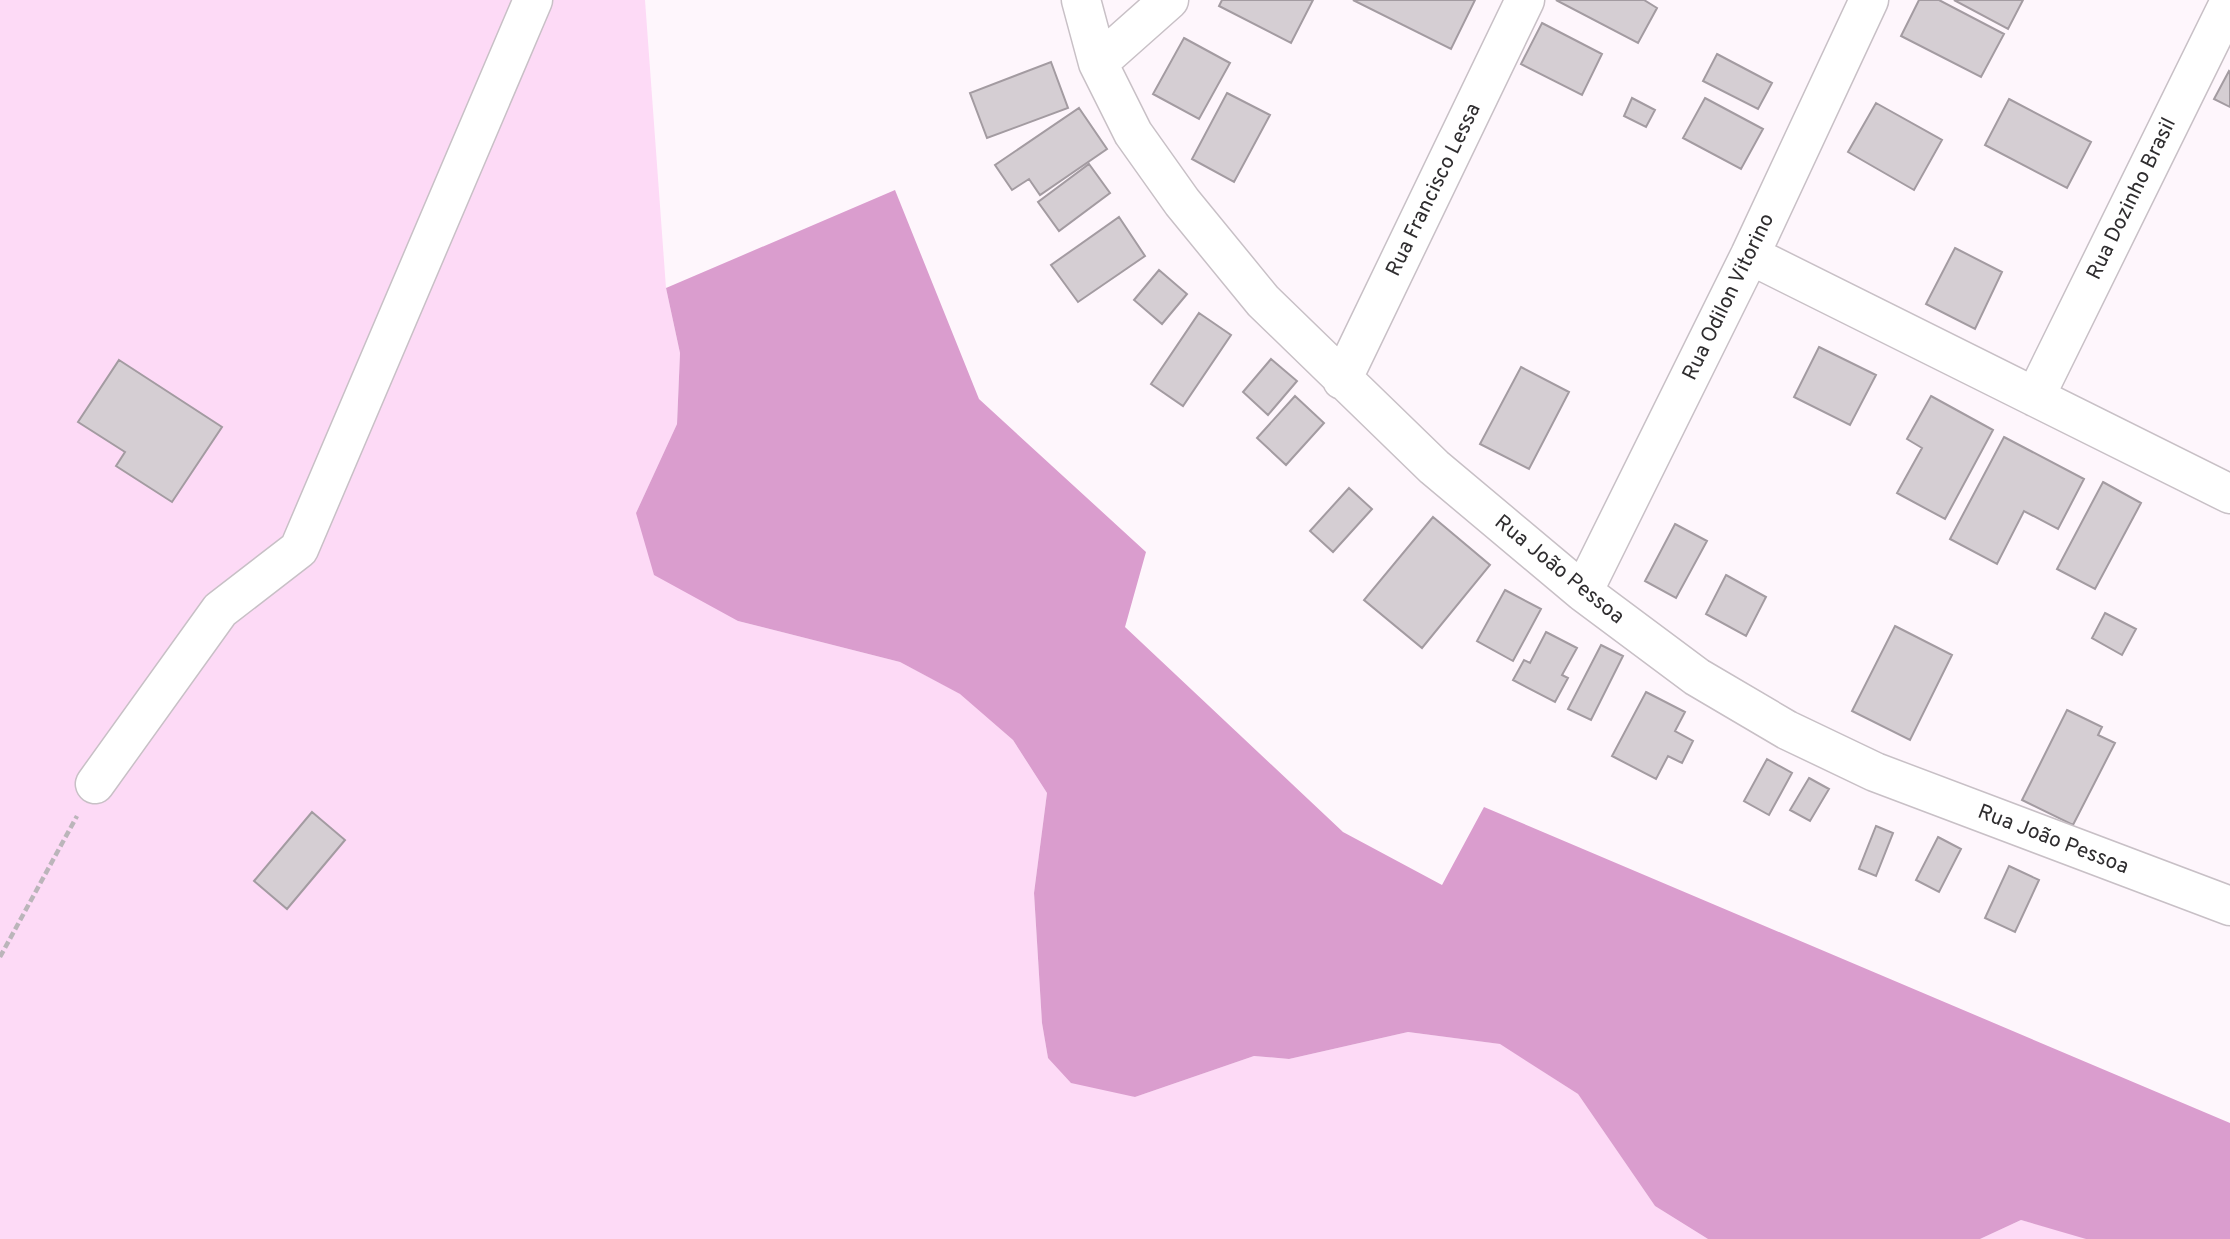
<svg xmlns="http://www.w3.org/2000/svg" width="2230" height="1239" font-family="Overpass,sans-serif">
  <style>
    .green { fill: #fddaf6 }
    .forest { fill: #da9dce }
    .building { fill: #d5ced3; stroke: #a39ba1; stroke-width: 2 }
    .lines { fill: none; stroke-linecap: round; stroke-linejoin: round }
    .minor-casing { stroke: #c8c0c6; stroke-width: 41 }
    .path { stroke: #bbb5ba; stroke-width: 4.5; stroke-dasharray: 7 3.5; stroke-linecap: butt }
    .minor { stroke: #fff; stroke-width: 38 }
    .labels { text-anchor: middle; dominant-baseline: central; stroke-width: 5; stroke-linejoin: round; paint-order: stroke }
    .street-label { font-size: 21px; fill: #2f2d2f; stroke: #fff }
  </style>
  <rect width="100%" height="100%" fill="#fef6fc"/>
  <!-- green -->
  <path class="green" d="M0,0H645L666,288L680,353L677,424L636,513L738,621L900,662L961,694L1013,740L1047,793L1034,893L1042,1023L1048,1058L1135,1097L1254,1056L1289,1059L1408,1032L1501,1044L1578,1094L1655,1206L1708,1239H0Z
    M2021,1220L2083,1237L2086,1239H1980Z"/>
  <!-- forest -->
  <path class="forest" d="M895,190L979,399L1146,552L1125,627L1343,832L1442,885L1484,807L2230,1123V1239H2086L2021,1220L1980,1239H1708L1655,1206L1578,1094L1500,1044L1408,1032L1289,1059L1254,1056L1135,1097L1071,1083L1048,1058L1042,1023L1034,893L1047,793L1013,740L960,694L900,662L738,621L654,575L636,513L677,424L680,353L666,288Z"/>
  <!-- building -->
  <path class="building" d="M1222,0H1313L1291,43L1219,6Z
    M1353,0H1475L1451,49Z
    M1556,0H1644L1657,8L1638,43Z
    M1919,0H1939L2004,34L1981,77L1901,36Z
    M1954,0H2023L2008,29Z
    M1542,23L1602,54L1582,95L1521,64Z
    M1184,38L1230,63L1199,119L1153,94Z
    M1717,54L1772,83L1758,109L1703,81Z
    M1051,62L1068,108L987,138L970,93Z
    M2229,71L2230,72V107L2214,99Z
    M1227,93L1270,115L1234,182L1192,159Z
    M1632,98L1655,110L1646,127L1624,116Z
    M1705,98L1763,129L1741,169L1683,138Z
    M2009,99L2091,142L2067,188L1985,145Z
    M1876,103L1942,140L1914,190L1848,152Z
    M1079,108L1107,149L1040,195L1029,179L1012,190L995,165Z
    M1089,164L1110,193L1059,231L1038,202Z
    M1119,217L1145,256L1078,302L1051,265Z
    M1955,248L2002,272L1975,329L1926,304Z
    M1159,270L1187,294L1162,324L1134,300Z
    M1199,313L1231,335L1183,406L1151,384Z
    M1819,347L1876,375L1850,425L1794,397Z
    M1271,359L1297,381L1268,415L1243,392Z
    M119,360L222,427L172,502L116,466L125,452L78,422Z
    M1521,367L1569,392L1529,469L1480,444Z
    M1295,396L1324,423L1286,465L1257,438Z
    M1931,396L1993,430L1945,519L1897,493L1922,448L1907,439Z
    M2004,437L2084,479L2058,529L2024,511L1997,564L1950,539Z
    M2103,482L2141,503L2095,589L2057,569Z
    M1349,488L1372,509L1333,552L1310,531Z
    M1433,517L1490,565L1422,648L1364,600Z
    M1675,524L1707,541L1676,598L1645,581Z
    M1726,575L1766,597L1746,636L1706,614Z
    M1505,590L1541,609L1513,661L1477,641Z
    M2105,613L2136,629L2122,655L2092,638Z
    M1895,626L1952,655L1910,740L1852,711Z
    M1546,632L1577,648L1562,675L1568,678L1555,702L1513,680L1524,660L1530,663Z
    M1601,645L1623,656L1591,720L1568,709Z
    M1646,692L1685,712L1675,731L1693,741L1682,763L1668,756L1656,779L1612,756Z
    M2067,710L2102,727L2098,735L2115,743L2073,825L2022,800Z
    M1767,759L1792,773L1769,815L1744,801Z
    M1809,778L1829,789L1810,821L1790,810Z
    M312,812L345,840L287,909L254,881Z
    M1876,826L1893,833L1876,876L1859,869Z
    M1938,837L1961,849L1939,892L1916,880Z
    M2009,866L2039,880L2015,932L1985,918Z"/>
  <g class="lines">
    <!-- minor casing -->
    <g class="minor-casing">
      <path id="minor" d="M1081,0L1098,63L1133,133L1182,202L1263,301L1434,467L1583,592L1697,677L1787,730L1875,772L2230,906
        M1098,63L1169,0
        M1750,255L2230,494
        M1342,380L1525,0
        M2035,397L2230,1
        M1583,592L1750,255L1869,0
        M95,784L220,610L299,549L533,0"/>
    </g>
    <!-- path -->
    <path class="path" d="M0,957L77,816"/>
    <!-- minor -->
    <use href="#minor" class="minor"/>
  </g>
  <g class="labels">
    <!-- street labels -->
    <g class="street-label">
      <text transform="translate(1434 190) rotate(-64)">Rua Francisco Lessa</text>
      <text transform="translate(2132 199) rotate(-64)">Rua Dozinho Brasil</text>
      <text transform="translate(1729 297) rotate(-64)">Rua Odilon Vitorino</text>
      <text transform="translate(1559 570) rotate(39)">Rua João Pessoa</text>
      <text transform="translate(2053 840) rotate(21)">Rua João Pessoa</text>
    </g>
  </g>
</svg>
